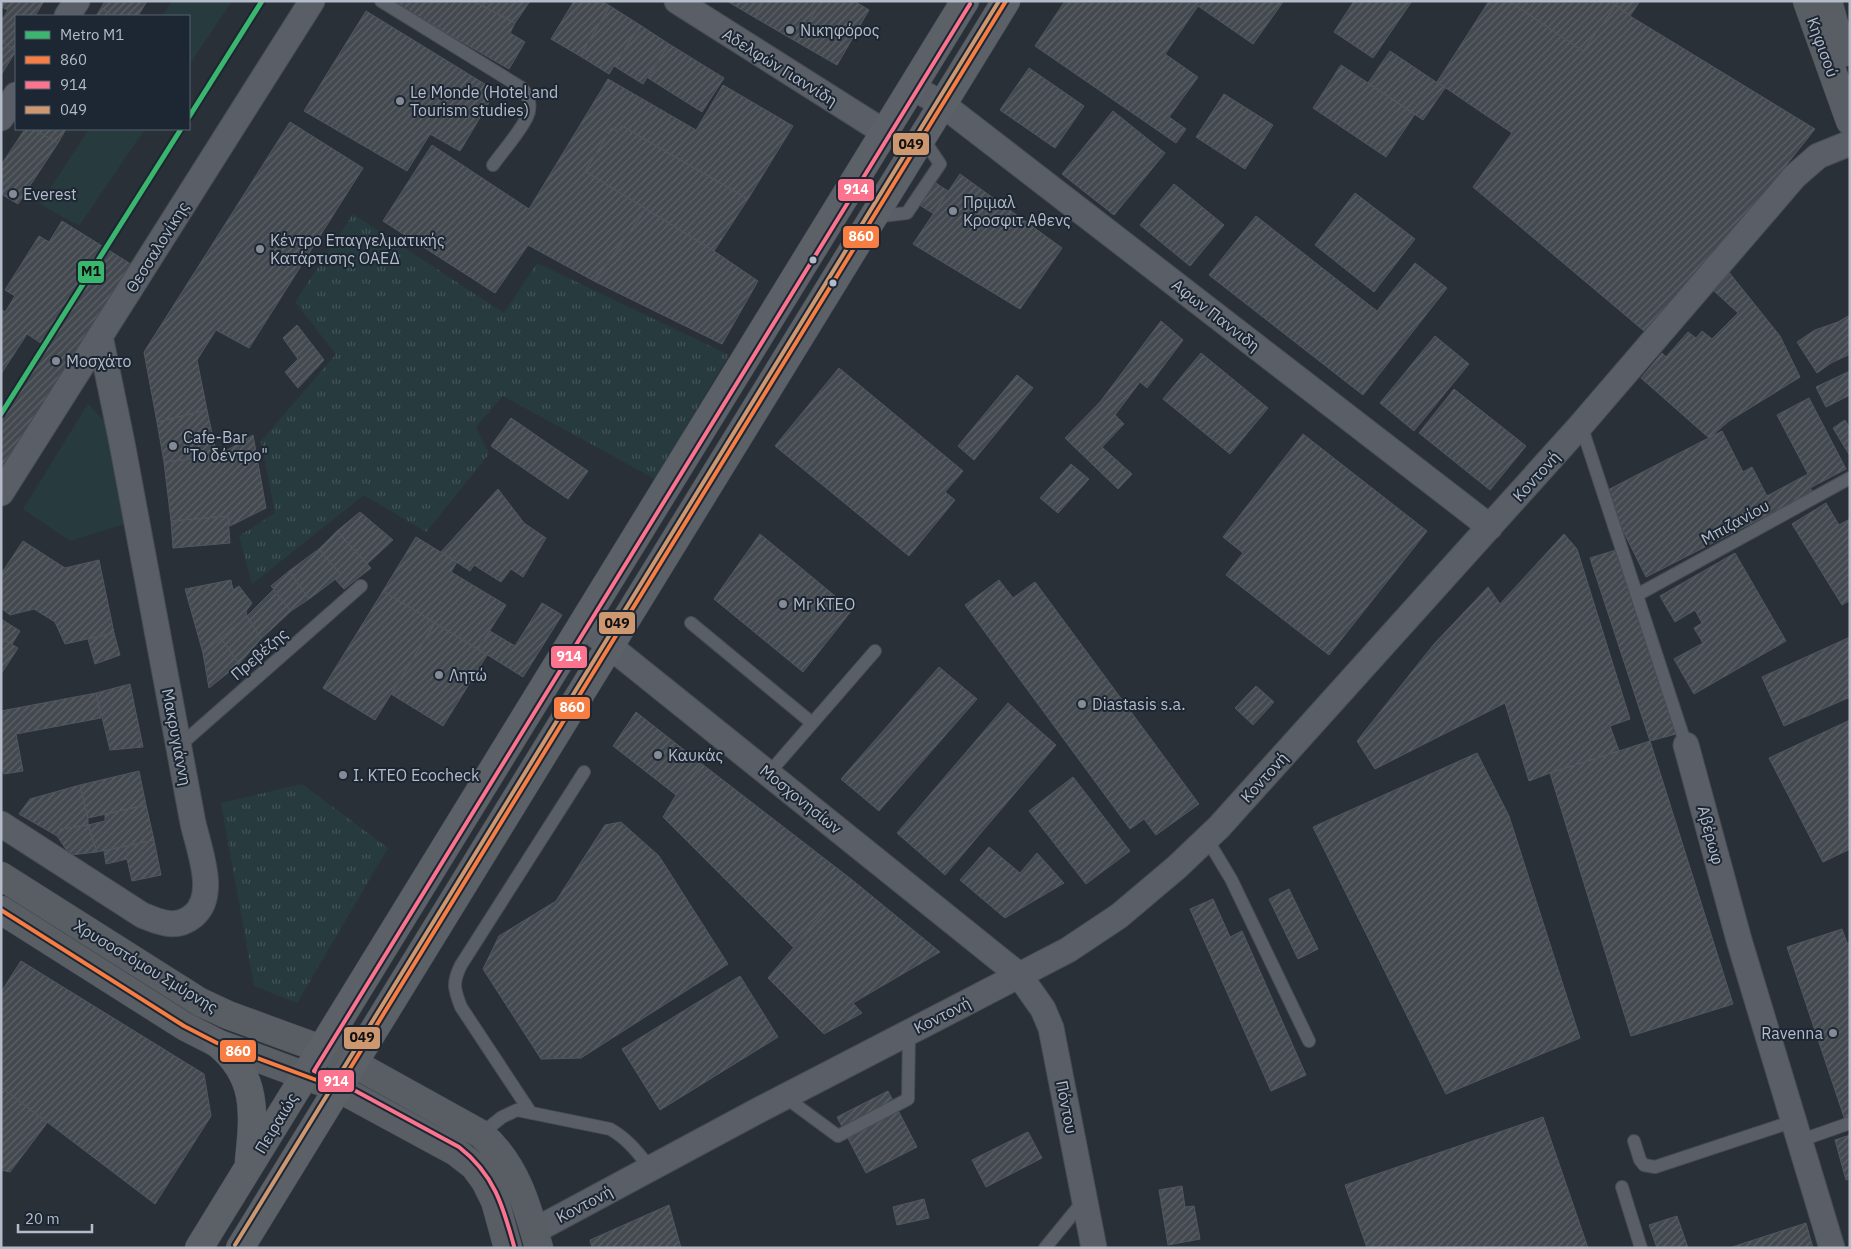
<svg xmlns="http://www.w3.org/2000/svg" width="1851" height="1249" font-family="'IBM Plex Sans',sans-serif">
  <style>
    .grass { fill: url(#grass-tufts) }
    .park { fill: #273a3e }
    .building { fill: url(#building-hatch); stroke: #52575f }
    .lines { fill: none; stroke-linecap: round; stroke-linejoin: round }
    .lane-casing { stroke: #484c53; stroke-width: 14 }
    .street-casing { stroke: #484c53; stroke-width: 27 }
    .secondary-casing { stroke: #484c53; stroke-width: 29 }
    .primary-casing { stroke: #484c55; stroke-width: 29 }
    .lane { stroke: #5a5e66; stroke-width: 12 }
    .street { stroke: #5a5e66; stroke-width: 25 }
    .secondary { stroke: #595d64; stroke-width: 28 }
    .primary { stroke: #5c6168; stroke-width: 28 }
    .bus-1-casing { stroke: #1d2633; stroke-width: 8 }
    .bus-2-casing { stroke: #1d2633; stroke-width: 8 }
    .bus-3-casing { stroke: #1d2633; stroke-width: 8 }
    .bus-1 { stroke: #f77d43; stroke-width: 4 }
    .bus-2 { stroke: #fc738d; stroke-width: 4 }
    .bus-3 { stroke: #cd976f; stroke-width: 4 }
    .metro-1-casing { stroke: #1d2633; stroke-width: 9 }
    .metro-1 { stroke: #3ab66e; stroke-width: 5 }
    .poi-dot { fill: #848b96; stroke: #1d2633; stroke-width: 2 }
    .bus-dot { fill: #b4bcc9; stroke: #1d2633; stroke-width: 2 }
    .labels { text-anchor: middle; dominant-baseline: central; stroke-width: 4; stroke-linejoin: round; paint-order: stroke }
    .poi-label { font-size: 16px; fill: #b4bcc9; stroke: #1d2633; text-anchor: start }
    .street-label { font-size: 16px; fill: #b4bcc9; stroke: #1d2633 }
    .line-badge { stroke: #1d2633; stroke-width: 2 }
    .badge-label { font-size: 14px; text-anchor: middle; font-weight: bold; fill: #fff }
    .pale-badge-label { font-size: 14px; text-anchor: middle; font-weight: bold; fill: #111 }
  </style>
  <defs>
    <pattern id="grass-tufts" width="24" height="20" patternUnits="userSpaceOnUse" patternTransform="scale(1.25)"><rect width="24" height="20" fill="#273a3e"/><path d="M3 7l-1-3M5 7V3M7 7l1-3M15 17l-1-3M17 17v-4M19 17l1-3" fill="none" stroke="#445559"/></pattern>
    <pattern id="building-hatch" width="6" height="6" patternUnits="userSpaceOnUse" patternTransform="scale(1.25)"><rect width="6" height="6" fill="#444950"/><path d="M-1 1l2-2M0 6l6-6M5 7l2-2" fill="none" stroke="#5d6168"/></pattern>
  </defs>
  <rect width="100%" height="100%" fill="#2a3038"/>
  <!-- grass -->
  <path class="grass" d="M353,214L504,313L537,263L729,355L655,479L503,396L476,427L489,454L426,532L364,495L252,584L239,536L275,513L261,441L336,354L295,302Z
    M302,784L388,848L297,1003L254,986L221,803Z"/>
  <!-- park -->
  <path class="park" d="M172,1H232L189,65V16H162Z
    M89,129H145L79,226L40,204Z
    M88,404L107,424L128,523L70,541L23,509Z"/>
  <!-- building -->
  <path class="building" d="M1,1H44L35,16H16V51L1,41V16L3,18L8,10L1,7Z
    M105,1H147L138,16H114L101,8Z
    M391,1H473L515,23L510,33L525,42L509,69Z
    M473,1H530L515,23Z
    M574,1H602L610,6L580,56L551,39Z
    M727,1H764L754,17Z
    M764,1H821L797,42L754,17Z
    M821,1H854L869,10L837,65L797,42Z
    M1065,1H1282L1283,2L1253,44L1198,6L1165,54L1198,77L1169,117L1186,129L1176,143L1035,46Z
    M1354,1H1412L1373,58L1334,32Z
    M1489,1H1509L1583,51L1616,5L1630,16L1815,129L1650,336L1473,187L1512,133L1437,82Z
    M1509,1H1610L1616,5L1583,51Z
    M1610,1H1640L1630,16Z
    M610,6L640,25L609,74L580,56Z
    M101,8L114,16H96Z
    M366,11L496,91L460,151L430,134L407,171L304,111Z
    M640,25L669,44L643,84L614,66Z
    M1,41L16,51L1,75Z
    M669,44L724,78L702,112L648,78Z
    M1390,51L1445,88L1423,120L1368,83Z
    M1341,65L1415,114L1386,157L1313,108Z
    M1029,68L1084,106L1055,148L1000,110Z
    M608,79L696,130L723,85L793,126L748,199L622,126L618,132L612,128L585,171L646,209L594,281L528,245L495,293L383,221L432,145L529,209Z
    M1224,94L1273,125L1245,169L1196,137Z
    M1113,111L1165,153L1114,215L1062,174Z
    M290,122L363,168L249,348L216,330L197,360L207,410L157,422L144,352Z
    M622,126L748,199L714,251L585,171L612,128L618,132Z
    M25,129H33L58,143L18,204L1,194V165Z
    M33,129H66L58,143Z
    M960,174L1062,248L1020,309L913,244Z
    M928,178L948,191L934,214L913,201Z
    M1174,184L1224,225L1190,266L1140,225Z
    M1355,193L1415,239L1374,292L1315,245Z
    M646,209L714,251L758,281L722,344L594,281Z
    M1256,216L1377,311L1415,263L1447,288L1363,395L1209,275Z
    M62,221L134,266L1,476V419L47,347L27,334L1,374V309L5,312L15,296L5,290L39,236L49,242Z
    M1728,271L1780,336L1800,377L1729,421L1709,438L1641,378L1662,353L1666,357L1688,332L1696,338L1702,331L1712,339L1738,313L1713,290Z
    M1850,315V357L1848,355L1831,363L1817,373L1797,342L1815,330L1838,322Z
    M1161,321L1183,340L1147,388L1140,382L1115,415L1124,424L1102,447L1132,474L1118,489L1065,438L1100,402Z
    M297,325L324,360L298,388L285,372L298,359L283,338Z
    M1435,336L1469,364L1414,431L1380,403Z
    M1201,353L1268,408L1230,454L1163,399Z
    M839,368L963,471L945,492L955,500L909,556L775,446Z
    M1850,371V395L1826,407L1816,387Z
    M1017,375L1033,388L974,460L958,446Z
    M1454,389L1526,446L1490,490L1419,433Z
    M1809,398L1846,469L1810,488L1813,492L1646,577L1604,492L1722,431L1743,472L1752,467L1767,496L1808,474L1777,415Z
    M207,410L217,456L164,462L157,422Z
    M511,418L588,471L568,499L491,446Z
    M1845,420L1850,428V456L1833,428Z
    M1303,434L1427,531L1329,655L1226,575L1243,553L1223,537Z
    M253,435L266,508L230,526L228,516L171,521L164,462L217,456Z
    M1071,464L1089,479L1058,513L1040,498Z
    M498,489L524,523L546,538L523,577L511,569L501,582L474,565L470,571L441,552Z
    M1826,503L1839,525L1850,519V600L1842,605L1792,524Z
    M360,512L393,540L367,564L337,531Z
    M228,516L230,543L173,548L171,521Z
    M337,531L371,568L344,589L335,579L341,575L319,549Z
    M760,534L852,610L803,672L714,599Z
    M1564,534L1577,549L1630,719L1610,726L1619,751L1550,773L1529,781L1505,703L1375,769L1357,741L1434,644L1488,587L1500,604Z
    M416,537L457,562L451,572L506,605L478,649L383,591Z
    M23,541L65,568L99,560L114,633L65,644L55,622L34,609L10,615L1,608V574Z
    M319,549L341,575L309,599L289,571Z
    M1616,550L1676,734L1650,741L1590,558Z
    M1735,553L1786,641L1694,694L1674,659L1703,643L1694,628L1702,623L1695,610L1675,622L1660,596Z
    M289,571L309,599L291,611L271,586Z
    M231,580L233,590L239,586L252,603L246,611L247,616L203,653L185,589Z
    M999,580L1013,598L1035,582L1199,804L1156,835L1144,819L1130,829L965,605Z
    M273,590L291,611L261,639L247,616Z
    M383,591L435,623L375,720L323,688Z
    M542,603L562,615L523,677L478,649L490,631L515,646Z
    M247,616L261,639L239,664L221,638Z
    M1,619L20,631L12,644L1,638Z
    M435,623L487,655L443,726L391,694Z
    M114,633L120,655L95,664L88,639Z
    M1850,637V697L1784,726L1762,677Z
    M1,638L18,648L1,674Z
    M221,638L239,664L209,688L203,653Z
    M939,667L977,699L879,811L841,779Z
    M130,684L143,747L110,750L96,693Z
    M1256,686L1274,702L1253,725L1235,708Z
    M96,693L101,718L16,734L23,771L4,774L1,767V711Z
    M1008,703L1056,745L945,875L897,833Z
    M636,712L702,764L676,795L613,746Z
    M1850,720V849L1823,862L1769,758Z
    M1650,741L1733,1004L1631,1036L1550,773Z
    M1477,753L1509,816L1580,1038L1446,1094L1313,827Z
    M702,764L851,879L793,947L663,817L676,795Z
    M139,771L146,805L88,818L80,785Z
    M1073,777L1130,851L1086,884L1029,811Z
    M80,785L88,818V825L61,829L57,836L19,814L30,799Z
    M146,805L154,840L97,852L88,825L105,821V814Z
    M621,822L659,856L728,964L581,1058L541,1059L483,969L499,936L556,901L605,825Z
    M88,825L97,852L70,855L57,836L61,829Z
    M154,840L161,875L132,881L127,859L106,864L104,851Z
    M989,847L1020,873L1037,853L1064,883L1005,918L960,880Z
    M851,879L940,952L853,1003L862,1013L824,1034L768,978Z
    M1289,889L1318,949L1298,959L1269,899Z
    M1213,899L1230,937L1242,931L1306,1075L1271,1091L1190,909Z
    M1842,929L1847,943L1850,942V1118L1845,1120L1787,947Z
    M21,961L204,1074L211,1116L155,1204L1,1087V992Z
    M740,976L778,1037L660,1110L622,1049Z
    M1,1087L47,1123L10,1172L1,1170Z
    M888,1091L917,1147L866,1173L837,1117Z
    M1543,1117L1588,1248H1367L1345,1185Z
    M1028,1132L1042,1158L986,1187L972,1160Z
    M1850,1135V1179L1846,1180L1835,1140Z
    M1182,1186L1185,1207L1194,1206L1200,1239L1168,1245L1159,1190Z
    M924,1199L929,1218L897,1225L893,1207Z
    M669,1205L681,1248H592L590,1240Z
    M1677,1216L1688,1248H1657L1649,1225Z
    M1806,1223L1813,1248H1729Z"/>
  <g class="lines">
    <!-- lane casing -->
    <g class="lane-casing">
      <path id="lane" d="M381,1L522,88C529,96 532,107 527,117C520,132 503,151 493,165
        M873,217L907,213L940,164L922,137
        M1581,425L1686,745
        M1637,595L1850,478
        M691,623L812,723
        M178,747L361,586
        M769,773L875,651
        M1207,839L1231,879L1309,1041
        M785,1097L838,1136L908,1099L909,1033
        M531,1113L461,1007C454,989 452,983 461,965L584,772
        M481,1134L502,1117L517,1110L610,1129C628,1139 638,1153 651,1169
        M1634,1141L1640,1160L1644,1165L1655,1167L1794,1121
        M1799,1141L1850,1123
        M1622,1187L1641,1248
        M1045,1248L1085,1199"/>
    </g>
    <!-- street casing -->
    <g class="street-casing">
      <path id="street" d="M677,1L884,132
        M67,16L77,1
        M912,87L942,104L1490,527
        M1,118L16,95
        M1,493L312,1
        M582,624L1019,975L1043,1009L1051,1028L1094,1248
        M1686,745L1739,940L1832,1248
        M1,824L142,915C159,922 176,930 193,916C218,896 199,850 193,823L122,443L100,336
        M534,1231L761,1109L1068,950L1119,916L1177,867L1219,827L1581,425L1795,176L1818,156L1850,143"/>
    </g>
    <!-- secondary casing -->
    <g class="secondary-casing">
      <path id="secondary" d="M1807,1L1850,121
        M1828,1L1842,53
        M1,876L200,1002L228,1015L321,1049L353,1063L481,1134C516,1164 527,1205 539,1248
        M1,910L184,1026L217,1043L338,1088L456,1152L474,1166L485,1181L495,1201L508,1248"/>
    </g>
    <!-- primary casing -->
    <g class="primary-casing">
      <path id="primary" d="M217,1043C258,1076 254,1113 249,1161
        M199,1248L965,1
        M240,1248L1006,1"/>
    </g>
    <!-- lane -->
    <use href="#lane" class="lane"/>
    <!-- street -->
    <use href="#street" class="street"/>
    <!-- secondary -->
    <use href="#secondary" class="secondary"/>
    <!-- primary -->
    <use href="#primary" class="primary"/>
    <!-- bus-1 casing -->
    <g class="bus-1-casing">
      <path id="bus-1" d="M1,910L184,1026L217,1043L338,1088L1006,1"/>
    </g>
    <!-- bus-2 casing -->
    <g class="bus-2-casing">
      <path id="bus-2" d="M514,1246C503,1206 494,1174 459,1147L341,1083L314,1071L970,4"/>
    </g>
    <!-- bus-3 casing -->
    <g class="bus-3-casing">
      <path id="bus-3" d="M235,1245L999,1"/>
    </g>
    <!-- bus-1 -->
    <use href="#bus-1" class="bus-1"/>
    <!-- bus-2 -->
    <use href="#bus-2" class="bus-2"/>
    <!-- bus-3 -->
    <use href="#bus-3" class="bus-3"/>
    <!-- metro-1 casing -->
    <g class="metro-1-casing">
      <path id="metro-1" d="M189,117L262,1
        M1,414L181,129"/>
    </g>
    <!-- metro-1 -->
    <use href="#metro-1" class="metro-1"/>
  </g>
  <!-- markers -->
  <g class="poi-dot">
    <circle cx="790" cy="30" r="5"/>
    <circle cx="400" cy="101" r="5"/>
    <circle cx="13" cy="194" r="5"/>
    <circle cx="953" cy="211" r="5"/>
    <circle cx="260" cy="249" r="5"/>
    <circle cx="56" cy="361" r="5"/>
    <circle cx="173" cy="446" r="5"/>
    <circle cx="783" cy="604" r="5"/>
    <circle cx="439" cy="675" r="5"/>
    <circle cx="1082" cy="704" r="5"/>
    <circle cx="658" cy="755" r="5"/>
    <circle cx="343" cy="775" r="5"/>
    <circle cx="1833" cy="1033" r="5"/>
  </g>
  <g class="bus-dot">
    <circle cx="813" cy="260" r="4.5"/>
    <circle cx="833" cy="283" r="4.5"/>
  </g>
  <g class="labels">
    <!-- poi labels -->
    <g class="poi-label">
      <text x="800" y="30">Νικηφόρος</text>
      <text x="410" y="92">Le Monde (Hotel and<tspan x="410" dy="18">Tourism studies)</tspan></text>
      <text x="23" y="194">Everest</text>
      <text x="963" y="202">Πριμαλ<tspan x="963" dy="18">Κροσφιτ Αθενς</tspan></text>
      <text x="270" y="240">Κέντρο Επαγγελματικής<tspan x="270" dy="18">Κατάρτισης ΟΑΕΔ</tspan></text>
      <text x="66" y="361">Μοσχάτο</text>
      <text x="183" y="437">Cafe-Bar<tspan x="183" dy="18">"Το δέντρο"</tspan></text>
      <text x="793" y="604">Mr KTEO</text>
      <text x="449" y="675">Λητώ</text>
      <text x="1092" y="704">Diastasis s.a.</text>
      <text x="668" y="755">Καυκάς</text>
      <text x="353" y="775">Ι. ΚΤΕΟ Ecocheck</text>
      <text x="1823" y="1033" text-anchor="end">Ravenna</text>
    </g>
    <!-- street labels -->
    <g class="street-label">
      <text transform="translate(1823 47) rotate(70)">Κηφισού</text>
      <text transform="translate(780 67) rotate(32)">Αδελφών Γιαννίδη</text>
      <text transform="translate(157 247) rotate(-58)">Θεσσαλονίκης</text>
      <text transform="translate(1216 315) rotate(38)">Αφων Παννιδη</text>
      <text transform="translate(1536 476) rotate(-48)">Κοντονή</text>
      <text transform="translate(1735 522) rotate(-29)">Μπιζανίου</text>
      <text transform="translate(259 654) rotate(-41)">Πρεβέζης</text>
      <text transform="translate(177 737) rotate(79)">Μακρυγιάννη</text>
      <text transform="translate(1264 777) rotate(-48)">Κοντονή</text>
      <text transform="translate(801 799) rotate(39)">Μοσχονησίων</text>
      <text transform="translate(1711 835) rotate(75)">Αβέρωφ</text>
      <text transform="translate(146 966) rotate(31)">Χρυσοστόμου Σμύρνης</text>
      <text transform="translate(942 1015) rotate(-27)">Κοντονή</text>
      <text transform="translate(1067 1107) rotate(79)">Πόντου</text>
      <text transform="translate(276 1123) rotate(-59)">Πειραιώς</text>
      <text transform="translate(584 1204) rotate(-28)">Κοντονή</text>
    </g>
  </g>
  <g class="line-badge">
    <rect x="892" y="132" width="38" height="24" rx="5" fill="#cd976f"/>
    <rect x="837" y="178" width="38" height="24" rx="5" fill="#fc738d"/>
    <rect x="842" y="225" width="38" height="24" rx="5" fill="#f77d43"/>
    <rect x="77" y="260" width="28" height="24" rx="5" fill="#3ab66e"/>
    <rect x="598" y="611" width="38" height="24" rx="5" fill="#cd976f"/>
    <rect x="550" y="645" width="38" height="24" rx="5" fill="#fc738d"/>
    <rect x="553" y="696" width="38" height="24" rx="5" fill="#f77d43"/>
    <rect x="343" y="1026" width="38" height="24" rx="5" fill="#cd976f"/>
    <rect x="219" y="1039" width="38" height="24" rx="5" fill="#f77d43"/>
    <rect x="317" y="1069" width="38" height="24" rx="5" fill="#fc738d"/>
  </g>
  <g class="badge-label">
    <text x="856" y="194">914</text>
    <text x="861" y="241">860</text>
    <text x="569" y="661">914</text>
    <text x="572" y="712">860</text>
    <text x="238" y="1056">860</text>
    <text x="336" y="1086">914</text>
  </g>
  <g class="pale-badge-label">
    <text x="911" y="149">049</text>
    <text x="91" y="276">Μ1</text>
    <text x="617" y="628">049</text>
    <text x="362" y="1042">049</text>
  </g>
  <!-- border -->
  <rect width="1851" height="1249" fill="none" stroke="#b4bcc9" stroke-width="5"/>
  <!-- legend -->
  <rect x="15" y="15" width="175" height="115" fill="#1d2633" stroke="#59626f"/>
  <rect x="25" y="31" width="25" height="8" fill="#3ab66e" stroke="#59626f"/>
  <text x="60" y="40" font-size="15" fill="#b4bcc9">Metro Μ1</text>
  <rect x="25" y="56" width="25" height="8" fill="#f77d43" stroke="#59626f"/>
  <text x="60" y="65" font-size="15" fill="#b4bcc9">860</text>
  <rect x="25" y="81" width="25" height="8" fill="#fc738d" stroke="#59626f"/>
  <text x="60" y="90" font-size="15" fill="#b4bcc9">914</text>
  <rect x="25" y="106" width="25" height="8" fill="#cd976f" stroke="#59626f"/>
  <text x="60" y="115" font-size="15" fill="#b4bcc9">049</text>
  <!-- scale -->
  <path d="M18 1224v8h74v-8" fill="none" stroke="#b4bcc9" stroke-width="2.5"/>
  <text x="25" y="1224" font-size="15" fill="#b4bcc9" stroke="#1d2633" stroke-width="4" paint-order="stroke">20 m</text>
</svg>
